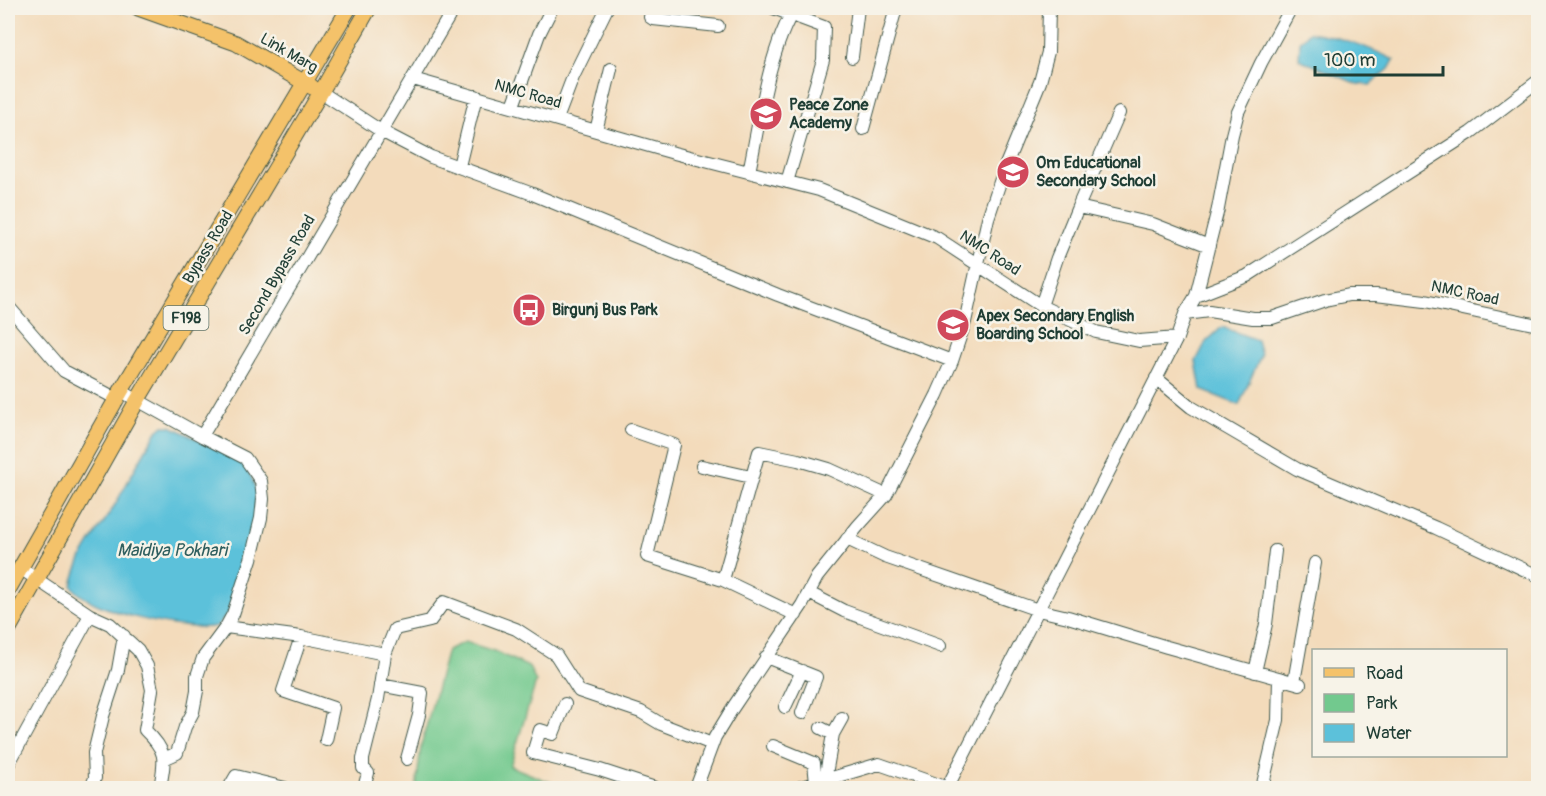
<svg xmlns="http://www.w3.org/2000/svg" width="1546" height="796" font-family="Pangolin,sans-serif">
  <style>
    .green { fill: #72c98e; stroke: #488361; stroke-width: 1.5 }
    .water { fill: #5cc1da; stroke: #3e7f87; stroke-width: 1.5 }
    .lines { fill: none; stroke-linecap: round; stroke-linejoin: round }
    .minor-casing { stroke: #3f5548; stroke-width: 14 }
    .major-casing { stroke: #3f5548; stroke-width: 17 }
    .minor { stroke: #fff; stroke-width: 12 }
    .major { stroke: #f4c26a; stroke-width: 15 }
    .labels { text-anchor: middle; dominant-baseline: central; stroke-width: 5; stroke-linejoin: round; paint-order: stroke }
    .shield { fill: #f7f3e8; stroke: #60746a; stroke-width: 1.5 }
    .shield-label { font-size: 15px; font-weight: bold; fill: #1f3d34 }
    .street-label { font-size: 16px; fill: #1f3d34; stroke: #f7f3e8 }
    .poi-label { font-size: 16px; font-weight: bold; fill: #1f3d34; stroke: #f7f3e8; text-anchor: start }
    .water-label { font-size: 18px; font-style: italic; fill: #2e5e5e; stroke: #f7f3e8 }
  </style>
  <rect width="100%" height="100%" fill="#f7f3e8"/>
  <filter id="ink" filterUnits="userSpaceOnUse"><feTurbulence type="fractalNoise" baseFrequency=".0167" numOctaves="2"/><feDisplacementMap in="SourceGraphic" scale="12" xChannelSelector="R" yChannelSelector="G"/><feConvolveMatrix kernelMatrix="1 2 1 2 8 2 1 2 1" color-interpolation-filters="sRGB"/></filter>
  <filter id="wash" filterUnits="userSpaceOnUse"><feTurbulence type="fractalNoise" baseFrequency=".008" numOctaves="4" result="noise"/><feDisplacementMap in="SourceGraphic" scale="24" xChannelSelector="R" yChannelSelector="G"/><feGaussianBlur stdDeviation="1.35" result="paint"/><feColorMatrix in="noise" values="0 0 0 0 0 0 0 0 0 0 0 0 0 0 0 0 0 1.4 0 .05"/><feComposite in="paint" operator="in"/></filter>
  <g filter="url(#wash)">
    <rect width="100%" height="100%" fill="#f3dbbb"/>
    <!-- green -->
    <path class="green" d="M465,642L494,651L529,667L536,682L510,766L552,783L551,788H416L421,746L447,650Z"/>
    <!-- water -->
    <path class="water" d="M1309,32C1337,36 1369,47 1394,60L1389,69L1370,85L1357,84L1299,59L1300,42Z
      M1222,327L1257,340L1261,355L1239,405L1201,390L1196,361L1206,342Z
      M163,426H171L231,456L243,464L251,476L256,490L257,510L247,554L228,614L217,626C189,633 87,612 72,586C79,552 99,532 116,503C130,478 143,453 158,430Z"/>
  </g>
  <g filter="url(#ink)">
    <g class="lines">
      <!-- minor casing -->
      <g class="minor-casing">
        <path id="minor" d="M655,8L650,17L653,19L718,26
          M773,8L824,27L823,60L787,182
          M852,57L858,8
          M413,79L674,153L819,190L937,238L1041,306L1096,332L1139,341L1177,338L1185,314L1209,311L1253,318H1272L1325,300L1349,295H1376L1425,301L1538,325
          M321,92L381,131L431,157L530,193L778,295L952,361
          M513,106L539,34L552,8
          M557,119L573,77L607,8
          M863,129L896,8
          M596,131L611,69
          M459,166L476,96
          M749,172C759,124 769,48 795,8
          M1078,207L1119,113
          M1196,296L1247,276L1470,133L1538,81
          M8,306L64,371L117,399
          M1041,306L1057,258L1078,207L1153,224L1209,246
          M1185,314L1196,296L1218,209L1232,135L1238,112L1261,63L1291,8
          M1156,378L1191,407L1297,469L1436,528L1538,576
          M121,391L202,436L245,458L261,481L263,499L261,518L251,559L233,614L226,627L203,658L197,676V691L193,712L185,727L177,753L164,759
          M631,430L674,445L647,556L723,580L796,615
          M202,436L454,8
          M702,466L751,477
          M847,539L885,557L1038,610L1068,617L1167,647L1300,684
          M20,568L90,615L110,624L138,650L147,666L152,690L145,730C168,752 165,759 160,788
          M723,580L759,452L798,460L829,469L886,495
          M809,593L844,611L940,646
          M226,627L301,637L385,654L395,629L430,621L444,602L516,629L556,655L579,691L641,712L661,724L712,744
          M301,637L283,691L333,708L326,740
          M766,657L816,677L802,713
          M1255,672L1266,624L1275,551
          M1294,682L1315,563
          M380,685L422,693L419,715L407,759
          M565,704L553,734L540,730L533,753L600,770L655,788
          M785,707L802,671
          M821,728L833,734
          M773,746L814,763L816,783
          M8,765L90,615
          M825,780L833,734L842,718
          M91,788L95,778L94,753L103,716L118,670L124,636
          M229,788L236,776L285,788
          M364,788L368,773L363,768V759L378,699L385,654
          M696,788L715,737L732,709L802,605L817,577L858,526L886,495L937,395L952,361L965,322L988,218L1005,167L1040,82L1048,52L1049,8
          M798,788L879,764L948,788
          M947,788L1177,338
          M1262,788L1278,720L1279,678"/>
      </g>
      <!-- major casing -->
      <g class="major-casing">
        <path id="major" d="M138,8L236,43L312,87
          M8,590L121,391L349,8
          M8,630L137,401L321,92L369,8"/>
      </g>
      <!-- minor -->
      <use href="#minor" class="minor"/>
      <!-- major -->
      <use href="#major" class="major"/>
    </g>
  </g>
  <!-- icons -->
  <defs>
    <g id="school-disc" transform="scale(1.725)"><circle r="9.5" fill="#d1495b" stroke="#f7f3e8"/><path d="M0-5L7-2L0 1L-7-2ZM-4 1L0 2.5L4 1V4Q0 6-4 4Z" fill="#fff"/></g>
    <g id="bus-disc" transform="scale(1.725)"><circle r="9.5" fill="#d1495b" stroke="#f7f3e8"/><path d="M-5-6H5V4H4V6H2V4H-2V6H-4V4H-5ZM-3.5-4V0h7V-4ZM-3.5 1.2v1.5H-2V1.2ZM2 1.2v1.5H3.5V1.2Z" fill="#fff"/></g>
  </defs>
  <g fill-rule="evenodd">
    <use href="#school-disc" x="766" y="114"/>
    <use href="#school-disc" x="1013" y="172"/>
    <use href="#bus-disc" x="529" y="310"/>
    <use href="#school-disc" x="953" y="325"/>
  </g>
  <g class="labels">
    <!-- shield labels -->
    <rect class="shield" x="163.5" y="306" width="45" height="24" rx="4.5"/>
    <g class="shield-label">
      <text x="186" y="318">F198</text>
    </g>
    <!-- street labels -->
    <g class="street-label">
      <text transform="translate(289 53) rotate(30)">Link Marg</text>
      <text transform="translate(528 94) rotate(16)">NMC Road</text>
      <text transform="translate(208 247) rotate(-59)">Bypass Road</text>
      <text transform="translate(990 253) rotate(33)">NMC Road</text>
      <text transform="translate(277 275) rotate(-60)">Second Bypass Road</text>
      <text transform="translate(1465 293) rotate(12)">NMC Road</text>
    </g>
    <!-- poi labels -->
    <g class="poi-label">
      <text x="789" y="105">Peace Zone<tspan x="789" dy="18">Academy</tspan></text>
      <text x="1036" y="163">Om Educational<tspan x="1036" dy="18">Secondary School</tspan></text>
      <text x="552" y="310">Birgunj Bus Park</text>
      <text x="976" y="316">Apex Secondary English<tspan x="976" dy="18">Boarding School</tspan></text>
    </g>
    <!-- water labels -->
    <g class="water-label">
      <text x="172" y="550">Maidiya Pokhari</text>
    </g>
  </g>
  <!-- margin -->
  <rect width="1546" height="796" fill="none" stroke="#f7f3e8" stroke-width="30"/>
  <!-- legend -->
  <rect x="1312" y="649" width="195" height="108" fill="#f7f3e8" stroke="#a1aaa0" stroke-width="1.5"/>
  <rect x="1324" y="668" width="30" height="9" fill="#f4c26a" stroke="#a1aaa0" stroke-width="1.5"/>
  <text x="1366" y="679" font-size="18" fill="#1f3d34">Road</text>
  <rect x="1324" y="694" width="30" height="18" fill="#72c98e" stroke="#a1aaa0" stroke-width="1.5"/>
  <text x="1366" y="709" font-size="18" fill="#1f3d34">Park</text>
  <rect x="1324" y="724" width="30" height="18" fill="#5cc1da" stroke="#a1aaa0" stroke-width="1.5"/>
  <text x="1366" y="739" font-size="18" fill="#1f3d34">Water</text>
  <!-- scale -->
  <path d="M1315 66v9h128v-9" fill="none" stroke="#1f3d34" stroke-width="3"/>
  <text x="1324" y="66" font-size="18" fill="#1f3d34" stroke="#f7f3e8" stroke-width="4.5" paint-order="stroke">100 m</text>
</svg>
